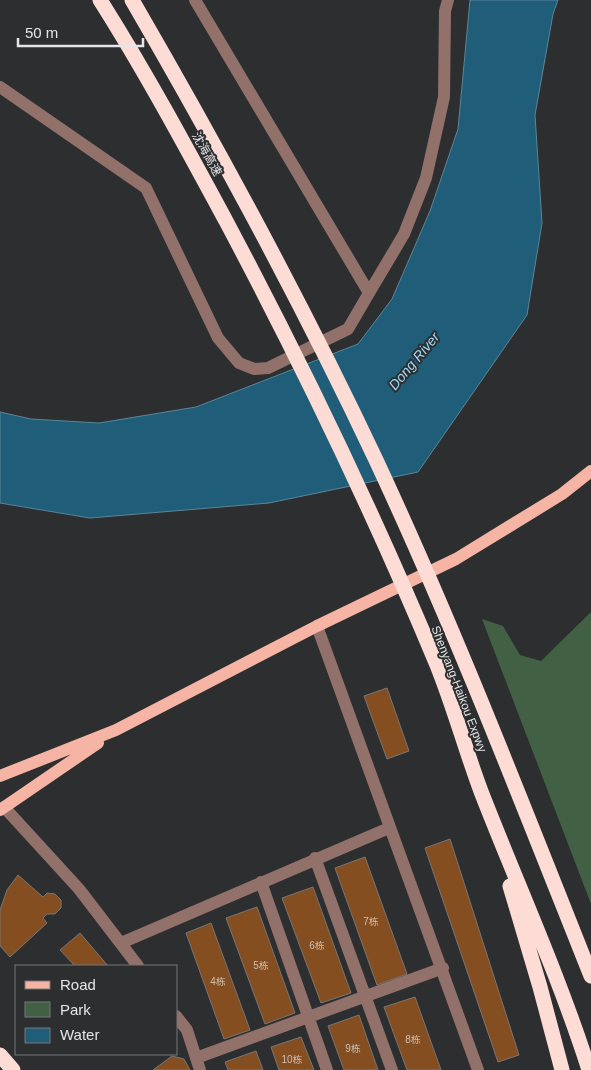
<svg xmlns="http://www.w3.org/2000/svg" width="591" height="1070" font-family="Arial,'Noto Sans SC',sans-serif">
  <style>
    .green { fill: #416044 }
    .water { fill: #205d78; stroke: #5b8699 }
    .building { fill: #854e20; stroke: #797674 }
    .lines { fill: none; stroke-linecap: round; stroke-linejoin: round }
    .minor { stroke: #917169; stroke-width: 12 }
    .major { stroke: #f5b4a4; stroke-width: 12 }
    .highway { stroke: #fcdcd4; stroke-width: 15 }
    .labels { text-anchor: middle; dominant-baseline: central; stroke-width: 4; stroke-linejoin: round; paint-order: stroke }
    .number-label { font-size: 10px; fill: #cdbfb5 }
    .street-label { font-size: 12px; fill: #e5e5e7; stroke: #2d2e30 }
    .water-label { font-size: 14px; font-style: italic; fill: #9edaf9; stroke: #2d2e30 }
  </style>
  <rect width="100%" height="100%" fill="#2d2e30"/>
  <!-- green -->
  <path class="green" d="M591,612V904L482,619L503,626L520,655L541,661Z"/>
  <!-- water -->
  <path class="water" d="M470,0H558L553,14L535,115L542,223L527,315L418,472L269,503L90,518L0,503V412L31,419L99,423L196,407L358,344L392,299L430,211L458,129Z"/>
  <!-- building -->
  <path class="building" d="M387,688L409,751L387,759L364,696Z
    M450,839L519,1055L498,1062L425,848Z
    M365,857L407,974L377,985L335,868Z
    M18,875L43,897L47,893L55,894L61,900V908L55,914H47L43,918L47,923L10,957L0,946V910L7,890Z
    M313,887L351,993L321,1003L282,898Z
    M257,907L295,1013L265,1024L226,918Z
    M211,923L250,1030L224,1039L186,933Z
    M80,933L108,966H75L60,950Z
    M415,997L441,1070H407L384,1007Z
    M359,1015L378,1070H344L328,1026Z
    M301,1037L314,1070H279L271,1047Z
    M256,1051L263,1070H228L225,1062Z
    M172,1056L184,1059L190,1070H153Z"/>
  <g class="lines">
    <!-- minor -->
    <path class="minor" d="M195,0L369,293L404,234L426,178L444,97L445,11L448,0
      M0,87L146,188L218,338L239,363L254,369L268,368L348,329L369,293
      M317,626L478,1070
      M4,807L79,889L138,966
      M315,858L392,1070
      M261,882L327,1070
      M121,943L389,828
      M176,1016L187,1030L200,1070
      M196,1058L443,968"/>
    <!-- major -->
    <path class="major" d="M0,776L116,730L317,626L456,559L562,494L591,471
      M0,810L98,743"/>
    <!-- highway -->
    <path class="highway" d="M100,0C145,71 186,147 226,221C303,366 374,514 437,665C454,707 466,752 482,794C518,886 559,976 589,1070
      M132,0C219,150 302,303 376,460C455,629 522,803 591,976
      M510,886L540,987L562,1070
      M0,1055L13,1070"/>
  </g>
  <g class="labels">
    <!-- number labels -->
    <g class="number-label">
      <text x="371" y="921">7栋</text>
      <text x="317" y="945">6栋</text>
      <text x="261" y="965">5栋</text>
      <text x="218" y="981">4栋</text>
      <text x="413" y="1039">8栋</text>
      <text x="353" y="1048">9栋</text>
      <text x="292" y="1059">10栋</text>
    </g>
    <!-- street labels -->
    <g class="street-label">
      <text transform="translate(207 154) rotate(61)">沈海高速</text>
      <text transform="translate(459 689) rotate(69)">Shenyang-Haikou Expwy</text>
    </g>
    <!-- water labels -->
    <g class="water-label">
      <text transform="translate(414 361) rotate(-50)">Dong River</text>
    </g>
  </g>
  <!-- legend -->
  <rect x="15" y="965" width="162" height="90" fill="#2d2e30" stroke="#777779"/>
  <rect x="25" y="981" width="25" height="8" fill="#f5b4a4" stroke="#777779"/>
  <text x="60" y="990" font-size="15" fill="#e5e5e7">Road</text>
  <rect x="25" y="1002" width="25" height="15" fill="#416044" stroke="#777779"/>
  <text x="60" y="1015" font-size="15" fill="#e5e5e7">Park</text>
  <rect x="25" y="1028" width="25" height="15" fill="#205d78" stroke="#777779"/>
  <text x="60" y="1040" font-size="15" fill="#e5e5e7">Water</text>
  <!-- scale -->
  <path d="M18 38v8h125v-8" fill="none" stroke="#e5e5e7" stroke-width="2.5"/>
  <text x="25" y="38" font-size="15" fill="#e5e5e7" stroke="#2d2e30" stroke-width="4" paint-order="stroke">50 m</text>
</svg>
